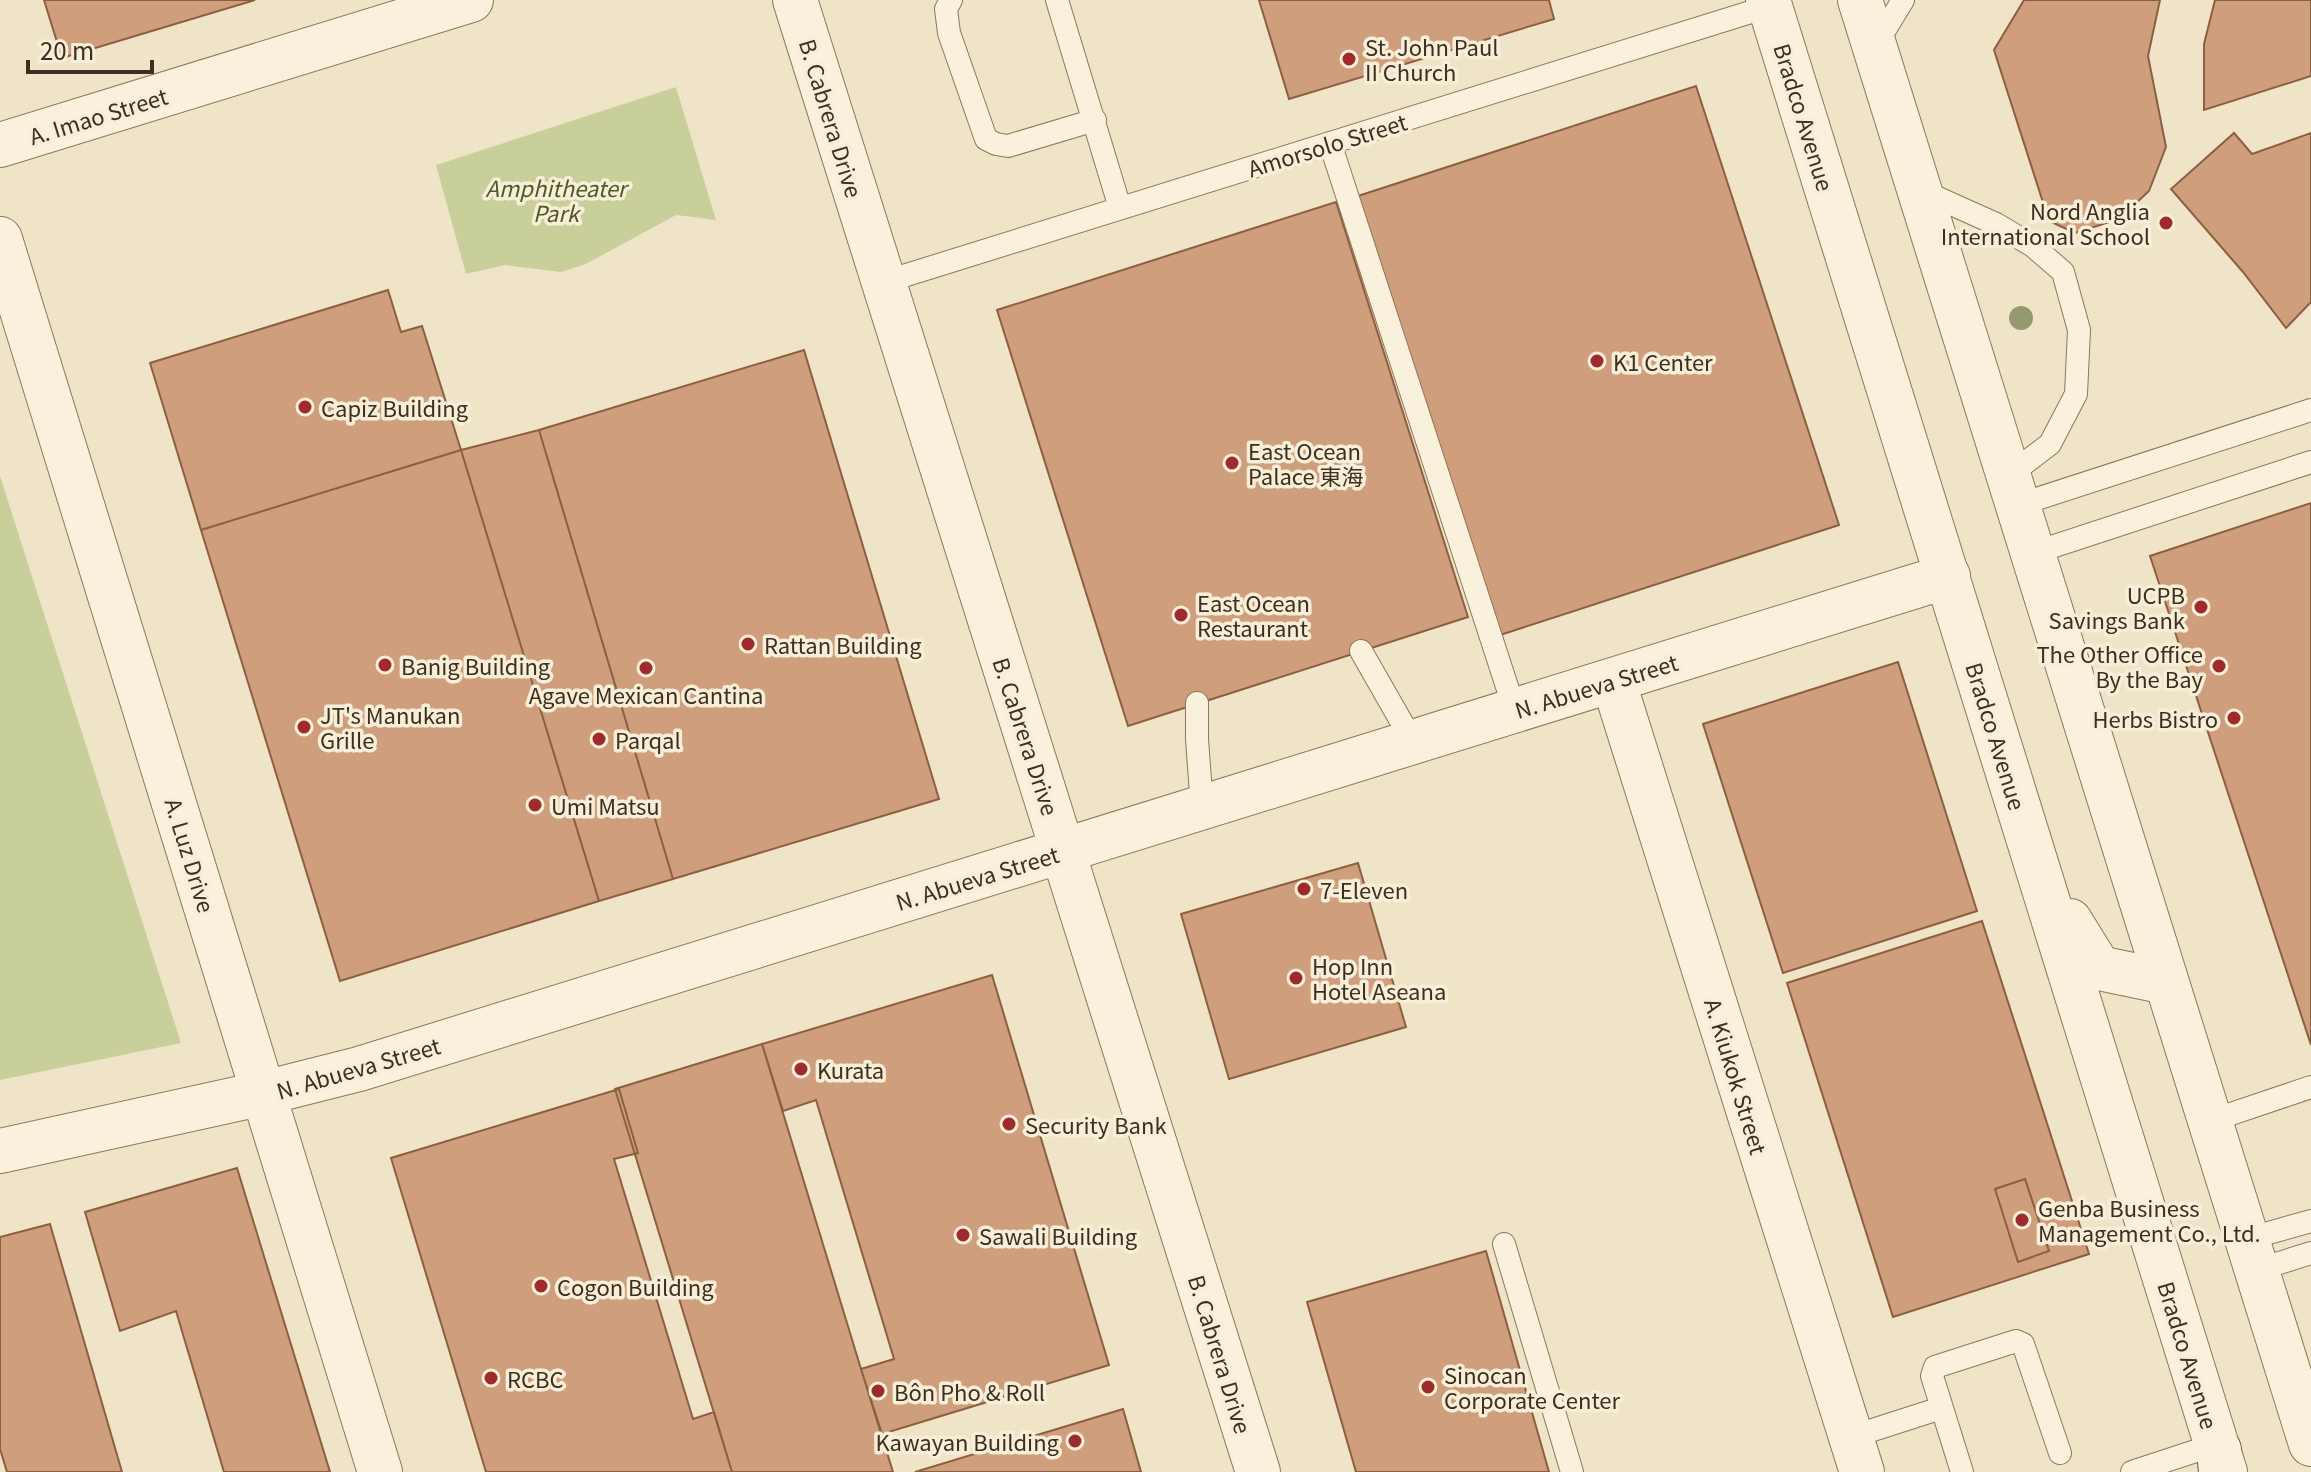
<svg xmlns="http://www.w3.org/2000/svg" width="2311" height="1472" font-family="Georgia,'Noto Sans SC',serif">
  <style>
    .green { fill: #c9cf9b }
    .building { fill: #cf9f7d; stroke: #8d5f41; stroke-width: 2 }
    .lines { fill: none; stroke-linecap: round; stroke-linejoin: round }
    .service-casing { stroke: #8d765c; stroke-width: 24 }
    .minor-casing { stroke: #8d765c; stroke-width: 46 }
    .tertiary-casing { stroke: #8d765c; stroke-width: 46 }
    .secondary-casing { stroke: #6f573f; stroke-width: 46 }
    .service { stroke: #faf1dc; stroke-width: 22 }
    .minor { stroke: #faf1dc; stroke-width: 44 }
    .tertiary { stroke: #faf1dc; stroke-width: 44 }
    .secondary { stroke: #faf1dc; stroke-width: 44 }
    .tree { fill: #96986f }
    .poi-dot { fill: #9e2a2b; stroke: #f7eed8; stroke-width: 3 }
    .labels { text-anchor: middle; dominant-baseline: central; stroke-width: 7; stroke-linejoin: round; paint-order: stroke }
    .poi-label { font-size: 22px; fill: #3d2e20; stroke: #f7eed8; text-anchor: start }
    .street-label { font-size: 22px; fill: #3d2e20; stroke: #f7eed8 }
    .park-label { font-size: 22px; font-style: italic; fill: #4d5a26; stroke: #f7eed8 }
  </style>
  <rect width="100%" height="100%" fill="#f0e4c8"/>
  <!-- green -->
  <path class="green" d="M676,87L716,220L676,215L586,264L561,272L505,265L466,274L436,165Z
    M0,476L181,1043L0,1080Z"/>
  <!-- building -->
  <path class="building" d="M44,0H255L62,58Z
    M1259,0H1549L1554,19L1289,99Z
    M2024,0H2160L2148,56L2166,147L2149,191L2119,219L2075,233L2049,221L1994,50Z
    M2215,0H2311V76L2204,110V44Z
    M1696,86L1839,525L1497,636L1355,197Z
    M2234,133L2252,154L2311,133V302L2286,328L2243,272L2171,189Z
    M1336,202L1468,617L1128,726L997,310Z
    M388,290L401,332L422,326L461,450L201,530L150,363Z
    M804,350L939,799L673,879L539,430Z
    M539,430L673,879L599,901L461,450Z
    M461,450L599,901L340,981L201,530Z
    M2311,503V1045L2150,556Z
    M1898,662L1977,911L1783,973L1703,724Z
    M1358,863L1406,1027L1229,1079L1181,914Z
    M1982,921L2089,1254L1893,1317L1787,983Z
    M992,975L1109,1365L882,1434L861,1369L894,1359L816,1100L783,1111L762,1044Z
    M762,1044L861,1369L893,1472H732L615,1089Z
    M619,1089L638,1153L614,1159L693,1419L714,1412L732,1472H486L391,1158Z
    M237,1168L330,1472H224L176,1311L120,1331L85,1212Z
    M2025,1179L2049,1251L2018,1262L1995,1189Z
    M50,1224L122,1472H7L0,1449V1237Z
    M1486,1251L1549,1472H1356L1307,1302Z
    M1123,1409L1141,1472H915Z"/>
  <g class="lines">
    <!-- service casing -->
    <g class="service-casing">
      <path id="service" d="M951,0L946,9L949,33L986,139L996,144L1008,146L1095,120
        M1057,0L1120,208
        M1875,46L1903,0
        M1330,143L1515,711
        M1920,190L1996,224L2033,246L2063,272L2079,330L2076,394L2050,444L2009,475
        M884,282L1770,6
        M2018,505L2311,410
        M2033,553L2311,462
        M1361,651L1413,742
        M1197,703V739L1202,808
        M2210,1121L2311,1087
        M2247,1239L2311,1221
        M1504,1244L1572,1472
        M2257,1270L2311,1253
        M1851,1437L1941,1408
        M1962,1472L1932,1376L1935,1367L2016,1341L2023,1344L2060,1453
        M2132,1472L2217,1444"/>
    </g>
    <!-- minor casing -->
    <g class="minor-casing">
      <path id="minor" d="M795,0L1258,1472
        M0,145L471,0
        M0,239L380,1472
        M1613,680L1862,1472
        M0,1151L264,1093L359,1069L1948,576"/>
    </g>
    <!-- tertiary casing -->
    <g class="tertiary-casing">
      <path id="tertiary" d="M1768,0L2225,1472
        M1860,0L2311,1444
        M2070,921L2099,968L2166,982"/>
    </g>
    <!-- secondary casing -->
    <g class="secondary-casing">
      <path id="secondary" d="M2219,1450L2221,1472"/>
    </g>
    <!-- service -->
    <use href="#service" class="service"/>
    <!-- minor -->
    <use href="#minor" class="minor"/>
    <!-- tertiary -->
    <use href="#tertiary" class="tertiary"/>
    <!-- secondary -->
    <use href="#secondary" class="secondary"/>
  </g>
  <!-- trees -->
  <circle class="tree" cx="2021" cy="318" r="12"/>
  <!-- markers -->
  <g class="poi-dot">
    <circle cx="1349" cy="59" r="8"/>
    <circle cx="2166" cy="223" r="8"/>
    <circle cx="1597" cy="361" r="8"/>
    <circle cx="305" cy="407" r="8"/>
    <circle cx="1232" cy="463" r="8"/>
    <circle cx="2201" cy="607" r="8"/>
    <circle cx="1181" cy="615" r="8"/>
    <circle cx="748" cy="644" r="8"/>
    <circle cx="385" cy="665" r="8"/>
    <circle cx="2219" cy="666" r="8"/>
    <circle cx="646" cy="668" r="8"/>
    <circle cx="2234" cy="718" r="8"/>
    <circle cx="304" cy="727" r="8"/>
    <circle cx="599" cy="739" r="8"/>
    <circle cx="535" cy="805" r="8"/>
    <circle cx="1304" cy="889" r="8"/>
    <circle cx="1296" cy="978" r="8"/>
    <circle cx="801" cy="1069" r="8"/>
    <circle cx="1009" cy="1124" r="8"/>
    <circle cx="2022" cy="1220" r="8"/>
    <circle cx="963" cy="1235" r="8"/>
    <circle cx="541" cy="1286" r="8"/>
    <circle cx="491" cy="1378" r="8"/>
    <circle cx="1428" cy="1387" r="8"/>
    <circle cx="878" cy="1391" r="8"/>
    <circle cx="1075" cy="1441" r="8"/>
  </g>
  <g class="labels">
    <!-- poi labels -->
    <g class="poi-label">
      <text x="1365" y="46">St. John Paul<tspan x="1365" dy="25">II Church</tspan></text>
      <text x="2150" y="210" text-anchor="end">Nord Anglia<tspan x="2150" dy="25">International School</tspan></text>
      <text x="1613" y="361">K1 Center</text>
      <text x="321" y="407">Capiz Building</text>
      <text x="1248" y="450">East Ocean<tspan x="1248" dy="25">Palace 東海</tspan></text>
      <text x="2185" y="594" text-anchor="end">UCPB<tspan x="2185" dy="25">Savings Bank</tspan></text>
      <text x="1197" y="602">East Ocean<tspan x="1197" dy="25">Restaurant</tspan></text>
      <text x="764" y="644">Rattan Building</text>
      <text x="2203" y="653" text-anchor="end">The Other Office<tspan x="2203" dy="25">By the Bay</tspan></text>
      <text x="401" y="665">Banig Building</text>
      <text x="646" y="694" text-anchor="middle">Agave Mexican Cantina</text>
      <text x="320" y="714">JT's Manukan<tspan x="320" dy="25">Grille</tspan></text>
      <text x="2218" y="718" text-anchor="end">Herbs Bistro</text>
      <text x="615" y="739">Parqal</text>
      <text x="551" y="805">Umi Matsu</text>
      <text x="1320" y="889">7-Eleven</text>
      <text x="1312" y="965">Hop Inn<tspan x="1312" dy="25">Hotel Aseana</tspan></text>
      <text x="817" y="1069">Kurata</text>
      <text x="1025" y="1124">Security Bank</text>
      <text x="2038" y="1207">Genba Business<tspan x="2038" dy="25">Management Co., Ltd.</tspan></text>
      <text x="979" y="1235">Sawali Building</text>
      <text x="557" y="1286">Cogon Building</text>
      <text x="1444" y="1374">Sinocan<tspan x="1444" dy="25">Corporate Center</tspan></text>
      <text x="507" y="1378">RCBC</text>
      <text x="894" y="1391">Bôn Pho &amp; Roll</text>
      <text x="1059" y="1441" text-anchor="end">Kawayan Building</text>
    </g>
    <!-- street labels -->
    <g class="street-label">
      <text transform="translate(98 115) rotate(-17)">A. Imao Street</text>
      <text transform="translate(1805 117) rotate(73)">Bradco Avenue</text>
      <text transform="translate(832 118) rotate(73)">B. Cabrera Drive</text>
      <text transform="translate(1327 144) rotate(-17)">Amorsolo Street</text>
      <text transform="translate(1596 685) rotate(-17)">N. Abueva Street</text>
      <text transform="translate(1027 736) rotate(72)">B. Cabrera Drive</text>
      <text transform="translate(1997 736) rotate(73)">Bradco Avenue</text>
      <text transform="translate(191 855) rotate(73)">A. Luz Drive</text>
      <text transform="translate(977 877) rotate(-17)">N. Abueva Street</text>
      <text transform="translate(358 1067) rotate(-16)">N. Abueva Street</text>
      <text transform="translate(1737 1076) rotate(73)">A. Kiukok Street</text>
      <text transform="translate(1221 1354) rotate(73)">B. Cabrera Drive</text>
      <text transform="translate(2189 1355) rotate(73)">Bradco Avenue</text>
    </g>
    <!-- park labels -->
    <g class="park-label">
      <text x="556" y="187">Amphitheater<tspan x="556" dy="25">Park</tspan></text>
    </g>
  </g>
  <!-- scale -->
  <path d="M28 60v12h124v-12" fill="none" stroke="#3d2e20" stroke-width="4"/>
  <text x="40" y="60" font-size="24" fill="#3d2e20" stroke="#f7eed8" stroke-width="6" paint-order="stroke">20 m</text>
</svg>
